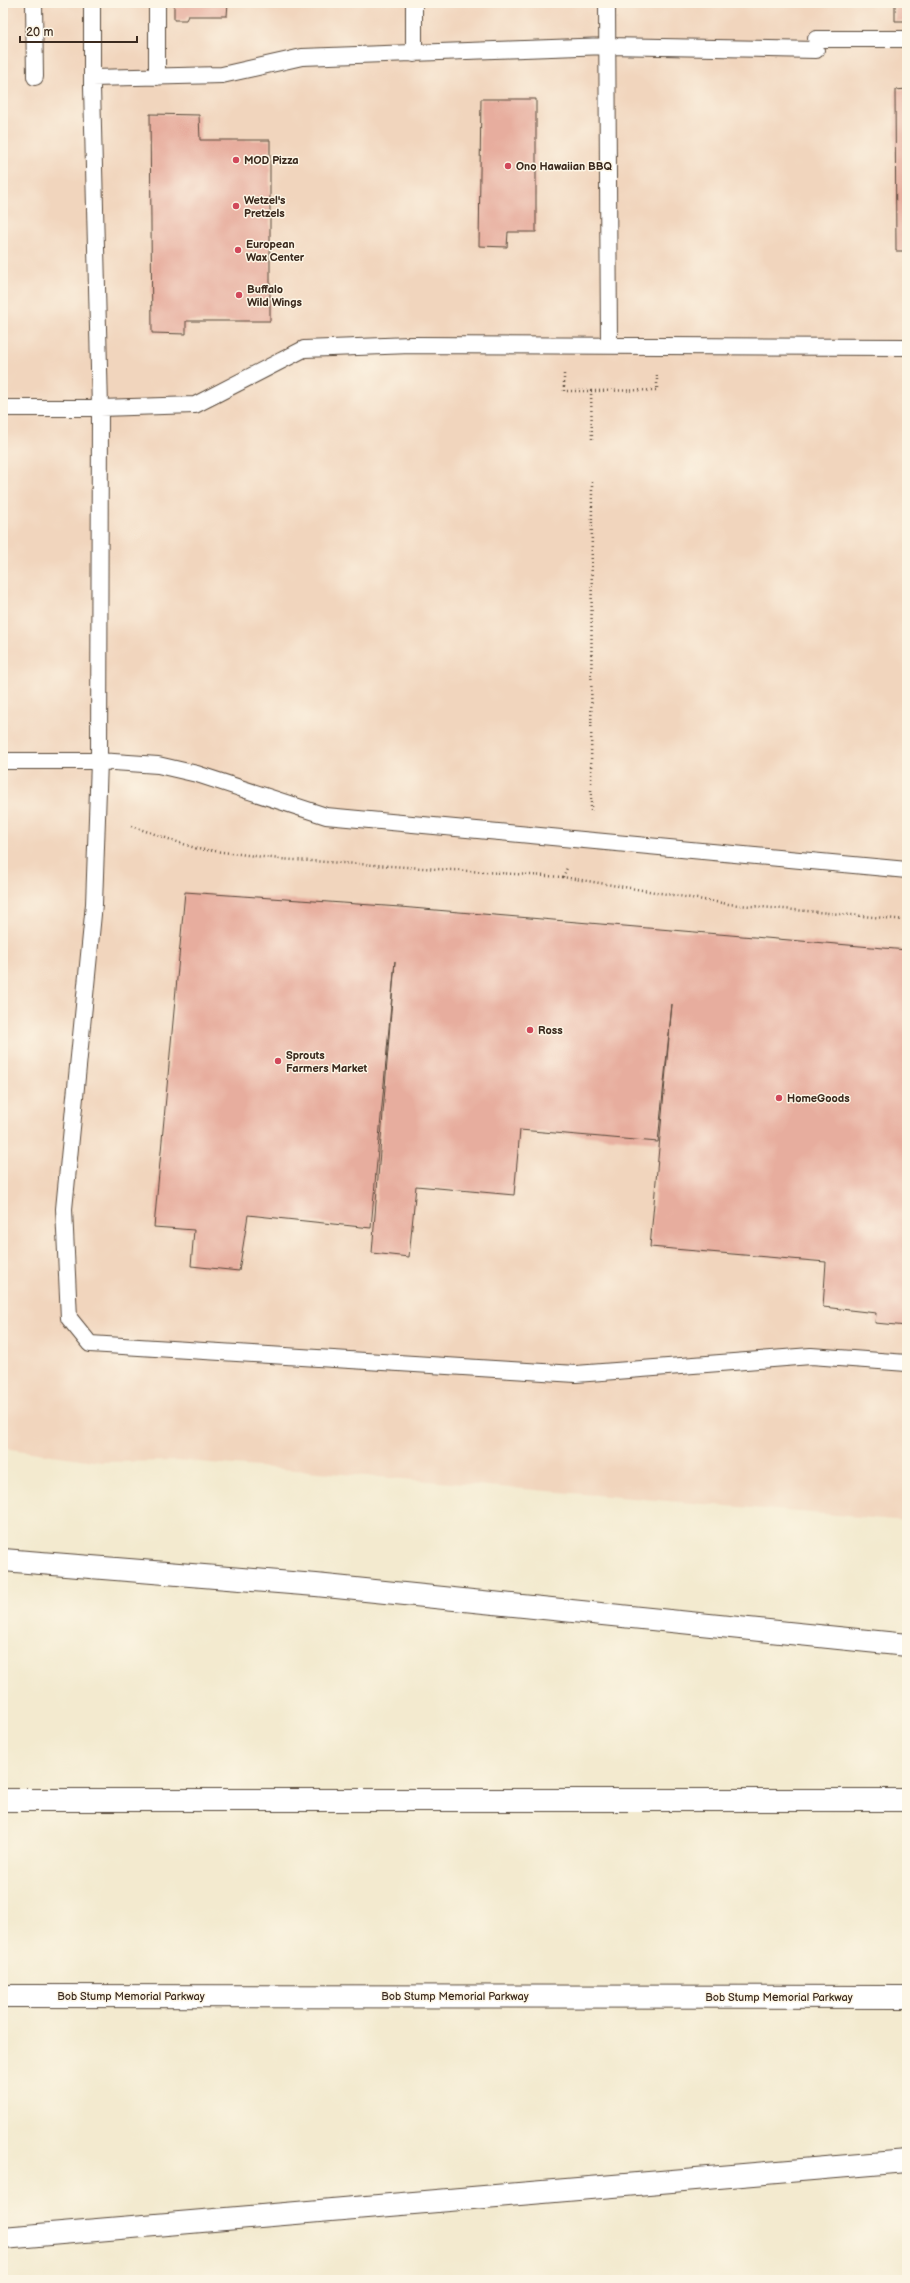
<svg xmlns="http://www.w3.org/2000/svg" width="910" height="2283" font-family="'Balsamiq Sans',sans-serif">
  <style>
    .built { fill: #f1d5bd }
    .building { fill: #e7ad9e }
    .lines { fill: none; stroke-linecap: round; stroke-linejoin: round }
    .service-casing { stroke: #574739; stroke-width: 18 }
    .motorway-casing { stroke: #574739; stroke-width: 24 }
    .path { stroke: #574739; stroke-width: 2.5; stroke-dasharray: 1 3; stroke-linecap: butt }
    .service { stroke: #fff; stroke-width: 16 }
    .motorway { stroke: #fff; stroke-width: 22 }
    .poi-dot { fill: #d1495b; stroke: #fcf5e5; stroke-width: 1.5 }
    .labels { text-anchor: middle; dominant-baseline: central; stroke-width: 3; stroke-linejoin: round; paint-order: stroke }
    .poi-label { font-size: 11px; font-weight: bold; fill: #3b2a1e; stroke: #fcf5e5; text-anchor: start }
    .street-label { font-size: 11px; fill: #3b2a1e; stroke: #fcf5e5 }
  </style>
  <rect width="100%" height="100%" fill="#fcf5e5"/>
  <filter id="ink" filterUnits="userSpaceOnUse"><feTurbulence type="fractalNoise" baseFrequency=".025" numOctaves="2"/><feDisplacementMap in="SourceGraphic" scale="8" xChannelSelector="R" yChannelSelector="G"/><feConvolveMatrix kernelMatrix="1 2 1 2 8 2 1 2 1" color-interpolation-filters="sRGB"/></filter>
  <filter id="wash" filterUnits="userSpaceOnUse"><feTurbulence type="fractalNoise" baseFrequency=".012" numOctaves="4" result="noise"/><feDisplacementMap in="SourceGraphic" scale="16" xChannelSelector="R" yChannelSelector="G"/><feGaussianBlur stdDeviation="0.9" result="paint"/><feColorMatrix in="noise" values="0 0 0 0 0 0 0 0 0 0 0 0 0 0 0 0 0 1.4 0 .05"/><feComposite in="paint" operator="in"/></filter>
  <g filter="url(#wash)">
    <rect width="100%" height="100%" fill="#f3eacf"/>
    <!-- built -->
    <path class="built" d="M3,3H907V1521L187,1461L101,1462L3,1448Z"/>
    <g id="blocks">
      <!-- building -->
      <path class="building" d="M177,3H228L227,16H188L186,20H174V5Z
        M895,3H907V21H895Z
        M907,89V251H896L895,90Z
        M481,99H536V232H508L507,247L479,246Z
        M150,114L199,115L200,140H270V321H186V334L152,333Z
        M185,892L400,907L907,950V1326L875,1323L876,1313L823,1307L826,1262L650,1247L672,1004L658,1142L520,1130L514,1195L416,1186L409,1257L372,1253L395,961L371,1228L248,1215L239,1271L191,1266L194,1230L154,1227Z"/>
    </g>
  </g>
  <g filter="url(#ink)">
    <use href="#blocks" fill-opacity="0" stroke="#574739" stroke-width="1"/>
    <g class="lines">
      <!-- service casing -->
      <g class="service-casing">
        <path id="service" d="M34,3L35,77
          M92,3V87L100,408L99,761L94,904L64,1209L69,1318L90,1344L576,1374L811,1356L907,1363
          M414,3V54
          M607,3L609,345
          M816,39H907
          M157,77V3
          M92,78L222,75L302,57L607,46L816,50
          M3,408H100L195,405L304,349L411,345L907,347
          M3,761H99L158,765L197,774L326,816L907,870"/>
      </g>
      <!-- motorway casing -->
      <g class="motorway-casing">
        <path id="motorway" d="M3,1560L316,1585L907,1645
          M3,1800H907
          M3,1996L907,1997
          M3,2238L907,2161"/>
      </g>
      <!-- path -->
      <path class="path" d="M564,374V391H591
        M592,439L591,391L657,390V375
        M591,811L592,482
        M131,826L198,849L280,859L563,877L728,904L907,920
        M563,877L567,868"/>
      <!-- service -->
      <use href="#service" class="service"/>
      <!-- motorway -->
      <use href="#motorway" class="motorway"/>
    </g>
  </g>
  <!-- markers -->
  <g class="poi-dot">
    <circle cx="236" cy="160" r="4"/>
    <circle cx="508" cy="166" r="4"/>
    <circle cx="236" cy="206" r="4"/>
    <circle cx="238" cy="250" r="4"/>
    <circle cx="239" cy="295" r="4"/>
    <circle cx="530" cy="1030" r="4"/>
    <circle cx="278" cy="1061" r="4"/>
    <circle cx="779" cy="1098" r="4"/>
  </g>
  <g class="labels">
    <!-- poi labels -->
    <g class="poi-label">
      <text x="244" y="160">MOD Pizza</text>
      <text x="516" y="166">Ono Hawaiian BBQ</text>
      <text x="244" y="200">Wetzel's<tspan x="244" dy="13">Pretzels</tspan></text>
      <text x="246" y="244">European<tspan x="246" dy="13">Wax Center</tspan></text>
      <text x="247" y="289">Buffalo<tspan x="247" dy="13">Wild Wings</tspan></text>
      <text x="538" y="1030">Ross</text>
      <text x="286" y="1055">Sprouts<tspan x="286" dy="13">Farmers Market</tspan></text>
      <text x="787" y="1098">HomeGoods</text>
    </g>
    <!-- street labels -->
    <g class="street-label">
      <text x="131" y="1996">Bob Stump Memorial Parkway</text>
      <text x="455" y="1996">Bob Stump Memorial Parkway</text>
      <text x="779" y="1997">Bob Stump Memorial Parkway</text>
    </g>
  </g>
  <!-- margin -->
  <rect width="910" height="2283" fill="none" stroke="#fcf5e5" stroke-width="16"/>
  <!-- scale -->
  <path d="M20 36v6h117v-6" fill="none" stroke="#3b2a1e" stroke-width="2"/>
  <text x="26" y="36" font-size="12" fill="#3b2a1e" stroke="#fcf5e5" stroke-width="3" paint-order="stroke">20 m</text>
</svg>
